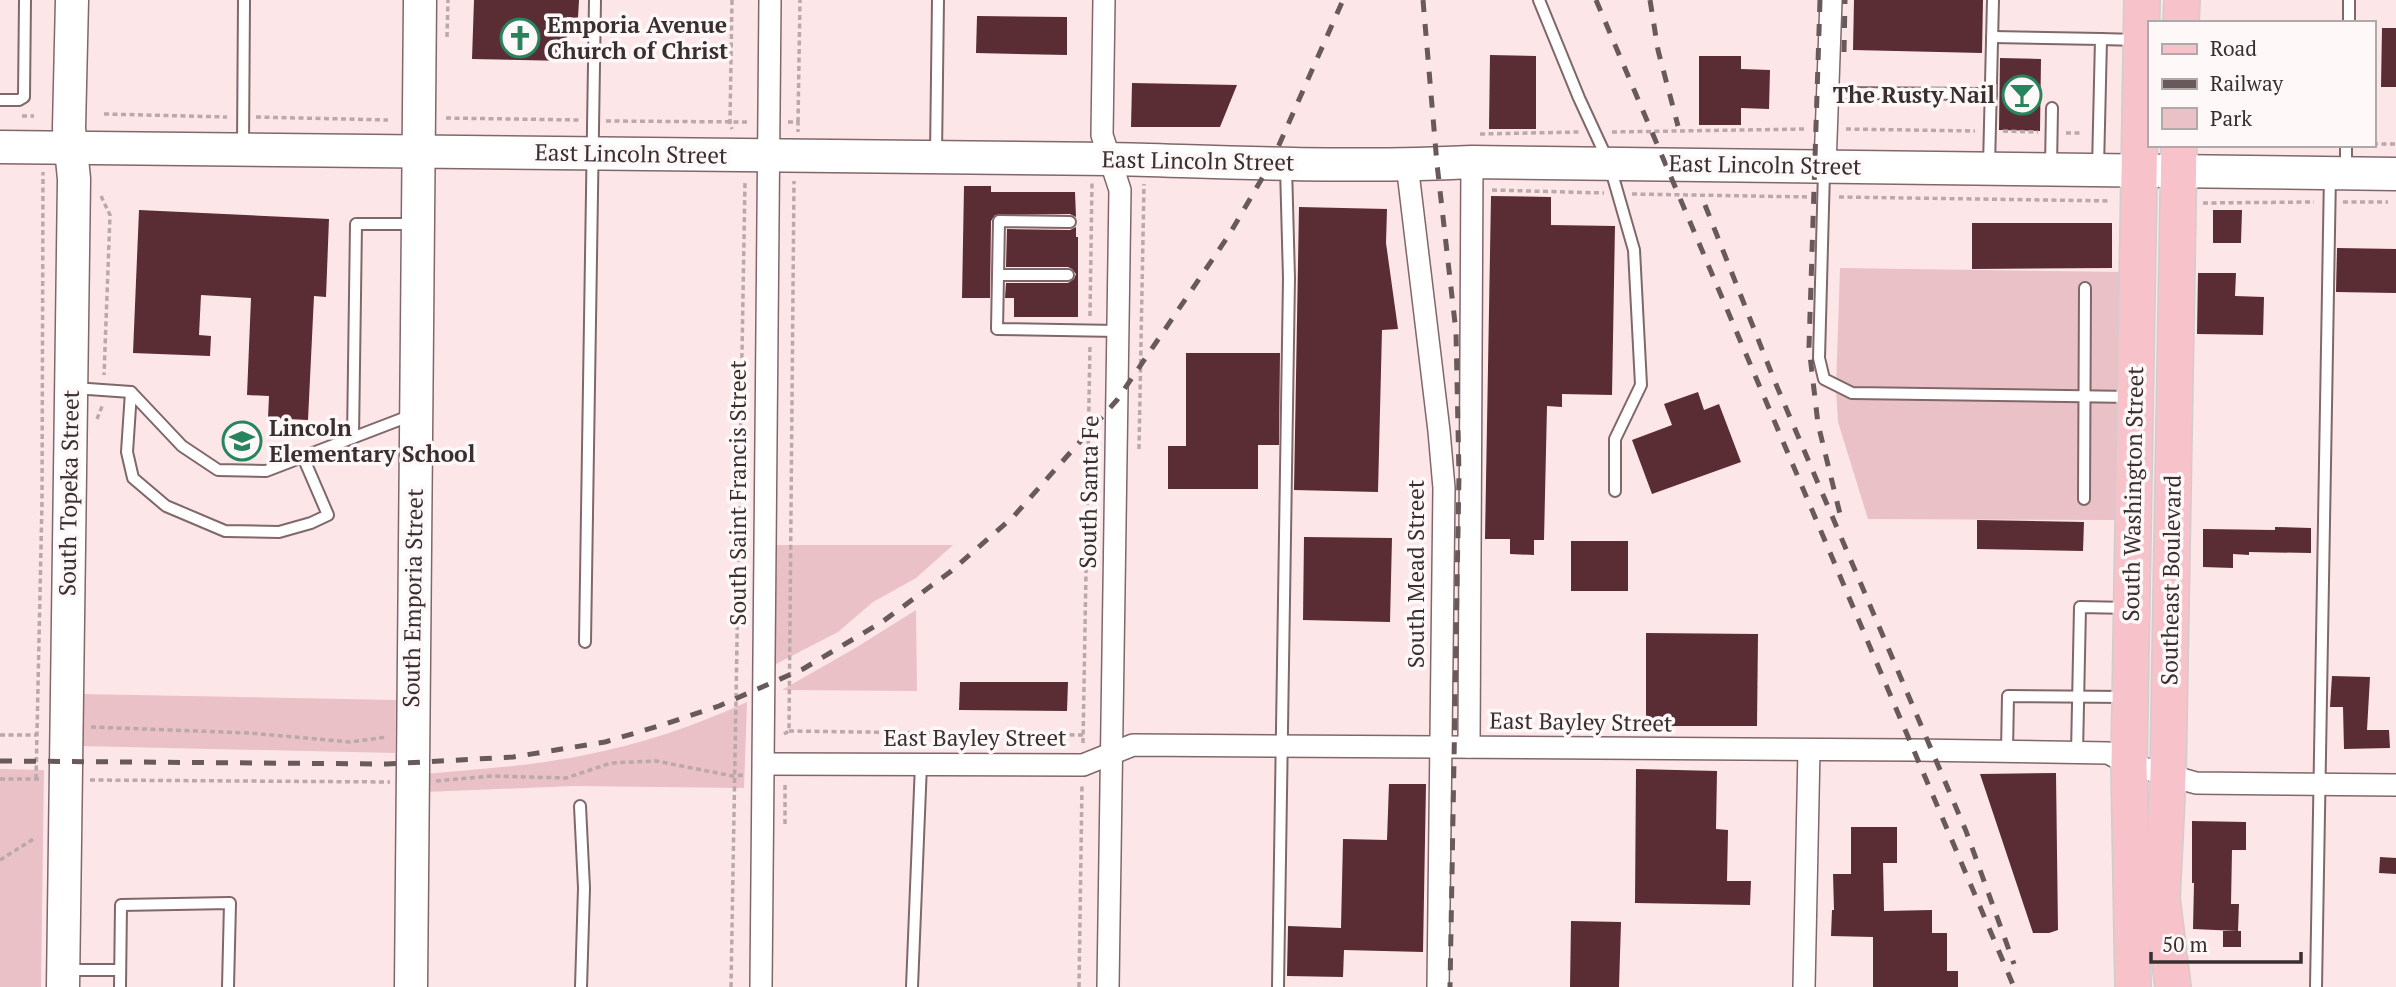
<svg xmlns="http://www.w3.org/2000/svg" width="2396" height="987" font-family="'PT Serif',serif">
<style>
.green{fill:#eac1c6}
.building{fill:#5a2c34}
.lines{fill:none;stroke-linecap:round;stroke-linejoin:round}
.lane-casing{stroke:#80676a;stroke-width:14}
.street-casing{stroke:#80676a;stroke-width:24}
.secondary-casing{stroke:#80676a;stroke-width:35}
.primary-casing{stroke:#d0cdcd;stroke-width:38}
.path{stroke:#bba8aa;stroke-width:3.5;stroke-dasharray:5 3.5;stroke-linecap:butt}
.lane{stroke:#fff;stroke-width:10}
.street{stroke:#fff;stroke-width:21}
.secondary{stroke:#fff;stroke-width:32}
.primary{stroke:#f7c2c9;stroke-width:35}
.rail{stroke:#685a5b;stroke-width:5;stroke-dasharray:12 12;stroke-linecap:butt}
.labels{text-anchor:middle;stroke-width:7;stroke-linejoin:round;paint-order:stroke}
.poi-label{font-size:23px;font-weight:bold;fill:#3a2f30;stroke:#fef8f9;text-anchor:start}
.street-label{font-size:23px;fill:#3a2f30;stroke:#fef8f9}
</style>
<rect width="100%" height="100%" fill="#fde6e8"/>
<g class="green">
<polygon points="1840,268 2125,272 2120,520 1868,519 1838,422 1836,388"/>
<polygon points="777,545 953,545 916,578 873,602 838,632 774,665"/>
<polygon points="916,610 917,691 782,690 857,647"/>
<polygon points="79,694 396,700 395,753 80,746"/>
<path d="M747 702 744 788 573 786 425 792 426 774C479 769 532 766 585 755 641 744 695 726 747 702Z"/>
<polygon points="0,769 44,770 41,987 0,987"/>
</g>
<g class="building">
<polygon points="474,0 579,0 578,18 567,17 567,61 472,59"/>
<polygon points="1854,0 1983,0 1982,53 1853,50"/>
<polygon points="977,16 1067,17 1067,55 976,53"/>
<polygon points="2382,28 2396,28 2396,87 2381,87"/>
<polygon points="1490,55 1536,56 1536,129 1489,129"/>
<polygon points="1699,56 1741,56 1741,69 1770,70 1769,109 1741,108 1741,125 1699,125"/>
<polygon points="2000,58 2041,59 2040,131 1999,130"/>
<polygon points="1132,83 1237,85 1220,127 1131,127"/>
<polygon points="964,186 991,186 991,192 1075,192 1076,217 1070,214 995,215 991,221 990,298 962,298"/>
<polygon points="1491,196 1551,197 1551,225 1615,226 1612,395 1562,394 1562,407 1547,406 1544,540 1534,540 1534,555 1510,554 1510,539 1485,539"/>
<polygon points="1299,207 1387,209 1386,243 1398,329 1382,330 1378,492 1294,490"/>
<polygon points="139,210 329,219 326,297 314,296 308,420 268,418 269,396 247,395 251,298 201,295 199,335 211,336 210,356 133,353"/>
<polygon points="2213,210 2242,210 2241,243 2213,243"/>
<polygon points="1972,223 2112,223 2112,268 1972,269"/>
<polygon points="1076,227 1076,237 1078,237 1078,317 1014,317 1014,298 1005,298 1006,283 1068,283 1074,279 1076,274 1072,269 1068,267 1006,267 1007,229 1070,230"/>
<polygon points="2337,248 2396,249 2396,293 2336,292"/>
<polygon points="2198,273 2236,273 2235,296 2264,297 2263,335 2197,334"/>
<polygon points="1186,353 1280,353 1279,445 1258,445 1258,489 1168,489 1168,446 1186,446"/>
<polygon points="1698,392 1704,410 1719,404 1741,462 1652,494 1632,440 1672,425 1664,404"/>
<polygon points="1977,520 2084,522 2083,551 1977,549"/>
<polygon points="2275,527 2311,528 2311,553 2249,552 2249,555 2233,554 2233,568 2203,567 2203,529 2275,530"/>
<polygon points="1304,537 1392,538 1390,622 1303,620"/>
<rect x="1571" y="541" width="57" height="50"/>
<polygon points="1646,633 1758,634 1757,726 1646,726"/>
<polygon points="2332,676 2370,677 2367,730 2389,730 2390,748 2344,749 2343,707 2330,707"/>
<polygon points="960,682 1068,682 1067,711 959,710"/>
<polygon points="1636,769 1717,771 1716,829 1728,830 1727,881 1751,881 1750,905 1635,903"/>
<polygon points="2056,773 2058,930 2049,933 2033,933 1980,774"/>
<polygon points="1389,784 1426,784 1423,952 1344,950 1343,977 1287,976 1288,926 1341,928 1343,839 1387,840"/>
<polygon points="2192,821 2246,822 2246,850 2232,850 2231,904 2239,904 2238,931 2193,929 2194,883 2192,883"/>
<polygon points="1851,827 1897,827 1897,863 1883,863 1884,911 1932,910 1932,933 1947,933 1947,971 1958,971 1958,987 1873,987 1873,937 1831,936 1832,910 1834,910 1833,874 1851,874"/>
<polygon points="2380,857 2396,858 2396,874 2379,873"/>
<polygon points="1571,921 1621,922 1619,987 1570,987"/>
<rect x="2223" y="931" width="18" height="16"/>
</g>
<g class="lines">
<defs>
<g id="lane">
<polyline points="1539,0 1579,98 1609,163 1634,250 1641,385 1615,439 1615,491"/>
<polyline points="2349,23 2349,0"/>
<polyline points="1992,37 2101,39 2098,168"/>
<polyline points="2101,39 2136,40"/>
<polyline points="1827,93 1991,94"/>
<polyline points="0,100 19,100 24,97 25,0"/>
<polyline points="243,146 244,0"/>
<polyline points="936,155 938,0"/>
<polyline points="1989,166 1993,0"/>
<polyline points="2051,167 2052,108"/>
<polyline points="1824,171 1819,358 1824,379 1852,393 2132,397"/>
<polyline points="2346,171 2346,145"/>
<polyline points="1070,222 999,221 997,329 1118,331"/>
<polyline points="998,275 1068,275"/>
<polyline points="74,388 131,392 182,446 218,470 266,471 412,415"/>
<polyline points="131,392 127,452 133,478 166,506 225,531 279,532 311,523 328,515 303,457"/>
<polyline points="353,438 356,224 414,224"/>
<polyline points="2084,499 2085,288"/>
<polyline points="585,642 595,0"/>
<polyline points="2007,751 2008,696 2126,697"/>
<polyline points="2077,753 2080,607 2129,608"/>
<polyline points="580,806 584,888 581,987"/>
<polyline points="67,970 120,970"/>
<polyline points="120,987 121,905 230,903 228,987"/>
<polyline points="912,987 921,764"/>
<polyline points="1278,987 1289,278 1286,167"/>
<polyline points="2316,987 2330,174"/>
</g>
<g id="street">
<polyline points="1104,0 1102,135 1120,190 1108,987"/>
<polyline points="1407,164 1439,431 1444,488 1438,987"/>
<polyline points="1825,166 1831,0"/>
<polyline points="1469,747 1472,162"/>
<polyline points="764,764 1083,765 1133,745 1913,750 2108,753 2129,764 2196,783 2396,785"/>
<polyline points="761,987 770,0"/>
<polyline points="1804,987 1809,750"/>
</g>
<g id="secondary">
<path d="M0 147 1110 159C1230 162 1352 168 1472 162L2396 174"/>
<polyline points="63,987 74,179 69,128 72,0"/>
<polyline points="411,987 420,0"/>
</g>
<g id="primary">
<polyline points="2181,23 2182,0"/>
<polyline points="2133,987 2129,764 2142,0"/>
<polyline points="2173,987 2162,898 2168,775 2179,145"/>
</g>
</defs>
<use href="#lane" class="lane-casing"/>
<use href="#street" class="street-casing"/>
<use href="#secondary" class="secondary-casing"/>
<use href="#primary" class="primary-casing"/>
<g class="path">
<polyline points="732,0 730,122 732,129"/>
<polyline points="447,37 448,0"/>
<polyline points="104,114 227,117"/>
<polyline points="22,116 34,116"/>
<polyline points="256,117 388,120"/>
<polyline points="446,118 580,120"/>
<polyline points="606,121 748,122"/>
<polyline points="788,122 798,122 798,132"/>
<polyline points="798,122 800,0"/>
<polyline points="1846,129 1975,131"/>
<polyline points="2003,131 2038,132"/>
<polyline points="1612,132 1807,129"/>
<polyline points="2066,133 2083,133"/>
<polyline points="1480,134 1579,132"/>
<polyline points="2373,144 2396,144"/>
<polyline points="1492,190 1604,193"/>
<polyline points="1632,194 1810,197"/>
<polyline points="101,196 110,215 104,375"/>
<polyline points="1839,197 2111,201"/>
<polyline points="2343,202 2388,202"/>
<polyline points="2203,203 2314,202"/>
<polyline points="1090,316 1092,183"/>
<polyline points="97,419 103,404"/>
<polyline points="1139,449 1144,184"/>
<polyline points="91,727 250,733 350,742 387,737"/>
<polyline points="789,731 1083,735"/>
<polyline points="784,734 789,731 794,181"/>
<polyline points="0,735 36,735"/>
<polyline points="1083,743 1090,344"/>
<polyline points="0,779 40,779"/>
<polyline points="36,779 42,501 43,172"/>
<polyline points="90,780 390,782"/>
<polyline points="436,781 491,776 566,778 611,763 656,761 733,776 743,775"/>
<polyline points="785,824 785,783"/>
<polyline points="0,860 35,838"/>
<polyline points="731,987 745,181"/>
<polyline points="1079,987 1082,785"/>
</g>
<use href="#lane" class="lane"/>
<use href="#street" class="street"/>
<use href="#secondary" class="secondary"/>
<use href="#primary" class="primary"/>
<g class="rail">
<polyline points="1423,0 1437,164 1456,332 1459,475 1450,987"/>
<polyline points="1596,0 2014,987"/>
<polyline points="1650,0 1658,50 1678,126"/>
<polyline points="1820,0 1809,347 1818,424 1840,514"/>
<polyline points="1844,52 1845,0"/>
<polyline points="1705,205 1775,382 1966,831 2014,964"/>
<polyline points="0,761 387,764 513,757 605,742 662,725 719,706 803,669 882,622 950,572 1013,517 1117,400 1229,235 1271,163 1343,0"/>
</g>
</g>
<defs>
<symbol id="church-ring" viewBox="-11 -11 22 22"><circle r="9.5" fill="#fef8f9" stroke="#26855c" stroke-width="1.5"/><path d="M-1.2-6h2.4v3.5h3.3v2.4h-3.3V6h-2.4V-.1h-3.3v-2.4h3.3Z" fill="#26855c"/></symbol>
<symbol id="bar-ring" viewBox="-11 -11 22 22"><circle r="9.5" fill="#fef8f9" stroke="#26855c" stroke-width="1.5"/><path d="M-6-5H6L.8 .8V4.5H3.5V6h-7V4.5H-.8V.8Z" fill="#26855c"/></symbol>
<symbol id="school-ring" viewBox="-11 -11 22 22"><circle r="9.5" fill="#fef8f9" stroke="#26855c" stroke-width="1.5"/><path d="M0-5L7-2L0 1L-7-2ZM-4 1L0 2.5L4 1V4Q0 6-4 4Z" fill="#26855c"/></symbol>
</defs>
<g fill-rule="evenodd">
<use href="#church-ring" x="498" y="16" width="44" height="44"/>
<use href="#bar-ring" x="2000" y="73" width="44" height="44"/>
<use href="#school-ring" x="220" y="419" width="44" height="44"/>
</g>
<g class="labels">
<g class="poi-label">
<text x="547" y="33">Emporia Avenue<tspan x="547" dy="26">Church of Christ</tspan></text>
<text x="1995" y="103" text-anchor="end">The Rusty Nail</text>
<text x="269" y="436">Lincoln<tspan x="269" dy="26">Elementary School</tspan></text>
</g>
<g class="street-label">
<text transform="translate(631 154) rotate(1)" y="8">East Lincoln Street</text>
<text transform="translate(1198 161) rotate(1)" y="8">East Lincoln Street</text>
<text transform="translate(1765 165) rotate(1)" y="8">East Lincoln Street</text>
<text transform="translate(1089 492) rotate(-89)" y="8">South Santa Fe</text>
<text transform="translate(69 493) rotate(-89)" y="8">South Topeka Street</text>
<text transform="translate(738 493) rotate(-90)" y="8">South Saint Francis Street</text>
<text transform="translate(2133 494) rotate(-89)" y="8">South Washington Street</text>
<text transform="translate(1416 574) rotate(-90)" y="8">South Mead Street</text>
<text transform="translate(2171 580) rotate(-89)" y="8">Southeast Boulevard</text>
<text transform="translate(413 598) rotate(-89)" y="8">South Emporia Street</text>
<text transform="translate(1581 722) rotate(1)" y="8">East Bayley Street</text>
<text x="975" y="746">East Bayley Street</text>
</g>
</g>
<rect x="2148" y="21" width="228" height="126" fill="#fef8f9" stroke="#b0a8a9" stroke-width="2"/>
<rect x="2162" y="44" width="35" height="10" fill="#f7c2c9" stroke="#b0a8a9" stroke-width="2"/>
<text x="2210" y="56" font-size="21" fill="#3a2f30">Road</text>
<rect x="2162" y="79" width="35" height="10" fill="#685a5b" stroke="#b0a8a9" stroke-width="2"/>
<text x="2210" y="91" font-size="21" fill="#3a2f30">Railway</text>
<rect x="2162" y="108" width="35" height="21" fill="#eac1c6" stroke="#b0a8a9" stroke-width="2"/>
<text x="2210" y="126" font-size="21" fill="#3a2f30">Park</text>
<path d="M2151 952v10h150v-10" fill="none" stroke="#3a2f30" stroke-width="3.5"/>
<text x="2162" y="952" font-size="21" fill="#3a2f30" stroke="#fef8f9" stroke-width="5" paint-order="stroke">50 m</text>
</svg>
